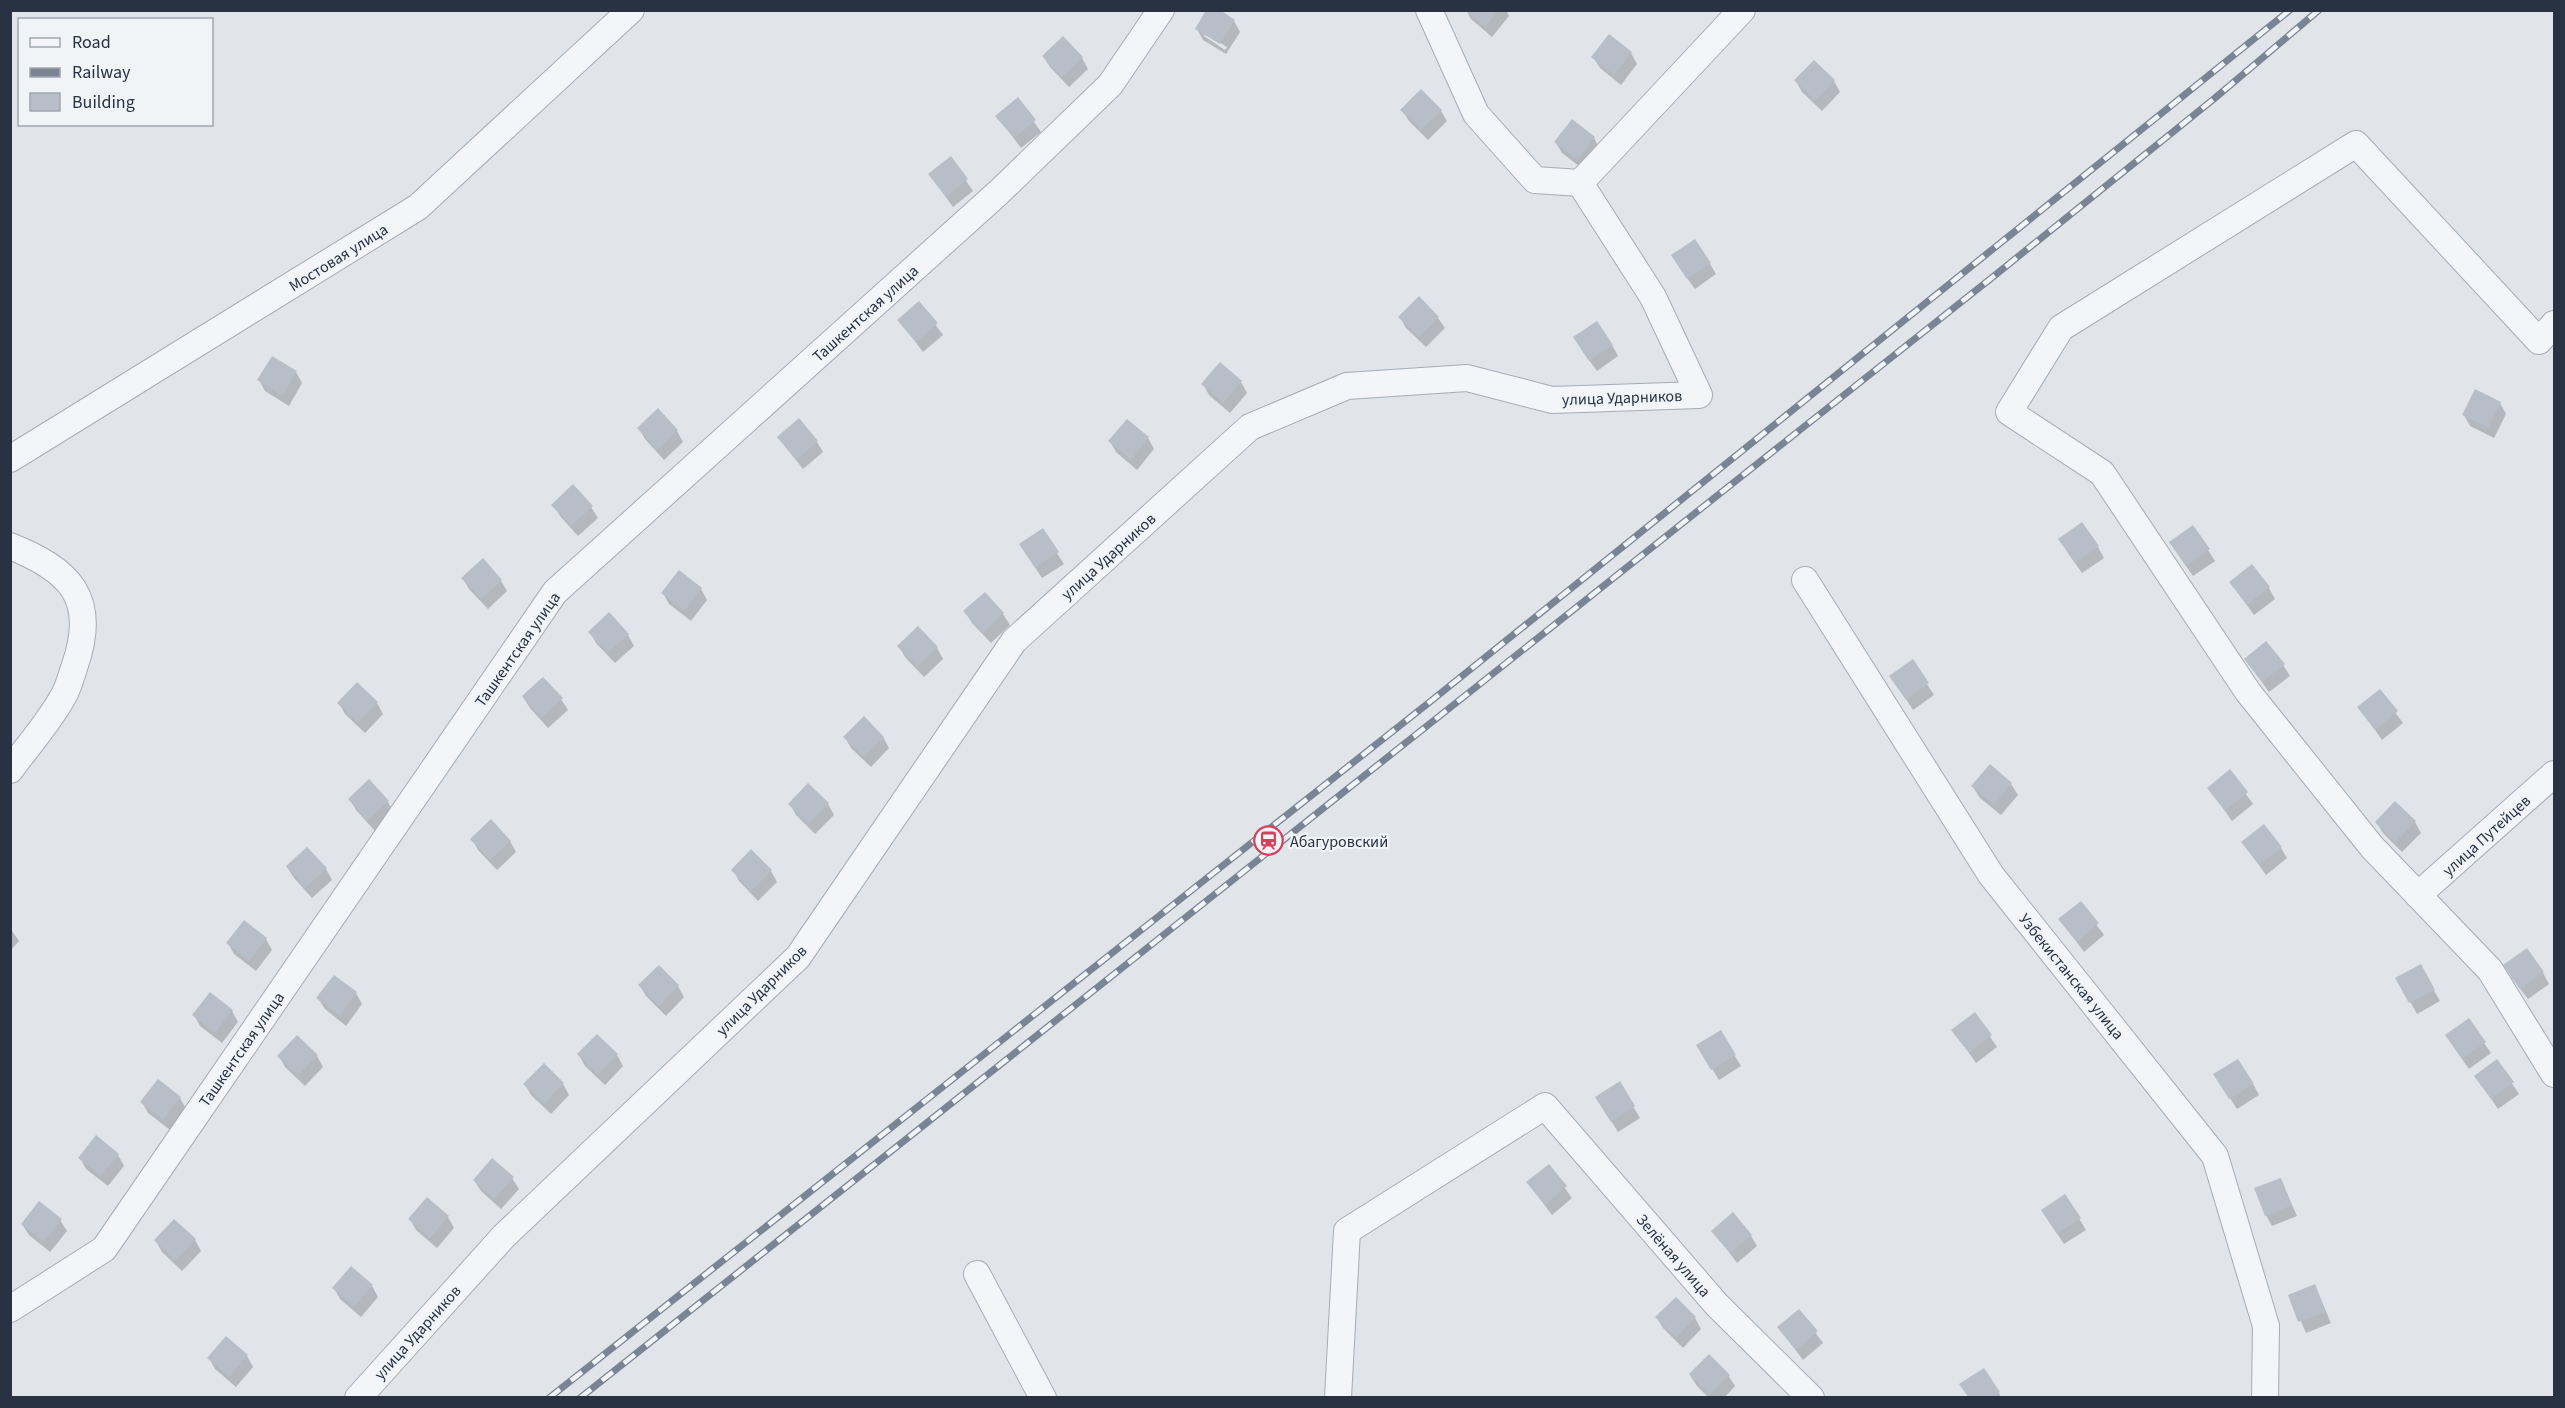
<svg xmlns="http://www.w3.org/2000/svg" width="2565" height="1408" font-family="'Source Sans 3',sans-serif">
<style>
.shadow{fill:#0003;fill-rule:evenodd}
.building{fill:#b8bec8}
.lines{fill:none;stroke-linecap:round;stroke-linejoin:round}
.minor-casing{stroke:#a6acb5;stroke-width:28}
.minor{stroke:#f4f5f8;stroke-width:26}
.rail-casing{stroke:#7a8494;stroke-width:7}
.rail{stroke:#f1f4f7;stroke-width:4.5;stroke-dasharray:14;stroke-linecap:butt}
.labels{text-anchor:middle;stroke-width:4.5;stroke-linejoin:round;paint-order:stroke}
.street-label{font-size:16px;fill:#283243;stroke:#f1f4f7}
.poi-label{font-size:16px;fill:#283243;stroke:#f1f4f7;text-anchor:start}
</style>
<rect width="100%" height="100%" fill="#e1e5ea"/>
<g class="shadow">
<polygon points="1466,10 1506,10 1509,16 1492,37 1471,19"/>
<path d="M1234 21 1240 32 1226 54 1203 40 1197 29ZM1204 33 1227 47 1225 50 1204 36Z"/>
<polygon points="1631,53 1637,64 1621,85 1600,68 1593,57"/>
<polygon points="1043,56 1082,58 1088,69 1069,87 1050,67"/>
<polygon points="1814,62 1834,81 1840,92 1822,111 1802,92 1796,81"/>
<polygon points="1018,99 1041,132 1021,148 997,116"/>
<polygon points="1402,110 1441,111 1447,121 1428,140 1409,121"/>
<polygon points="1594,138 1600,149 1584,170 1562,153 1556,143"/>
<polygon points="950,158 973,191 953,207 929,174"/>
<polygon points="1710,264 1716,274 1695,289 1679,267"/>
<polygon points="919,303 943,335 923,352 899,320"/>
<polygon points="1400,317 1438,318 1445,328 1426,347 1406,328"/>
<polygon points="1612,345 1618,356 1597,371 1581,349"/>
<polygon points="296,372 302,383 289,406 265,391 259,380"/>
<polygon points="1241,382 1247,393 1230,413 1209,395 1203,384"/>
<polygon points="2500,403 2506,414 2494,438 2470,426 2464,415"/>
<polygon points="1127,421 1148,438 1154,449 1137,470 1116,452 1110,441"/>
<polygon points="639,428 677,431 683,442 664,460 645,439"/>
<polygon points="779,438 817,442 823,452 803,469"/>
<polygon points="553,505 591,507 598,518 578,536 560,516"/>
<polygon points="1042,530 1064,564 1042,578 1027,555"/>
<polygon points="2098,547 2104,558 2082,573 2066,550"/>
<polygon points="2208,550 2215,561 2193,576 2177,553"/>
<polygon points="463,578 501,581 507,591 488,609 469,589"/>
<polygon points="2231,583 2269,588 2275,599 2254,615"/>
<polygon points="701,589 707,600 691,621 669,604 663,593"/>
<polygon points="985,594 1003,614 1010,625 991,643 972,623 965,612"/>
<polygon points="918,628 937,648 943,659 924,677 905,657 899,646"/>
<polygon points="590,632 628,635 634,646 615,663 596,643"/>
<polygon points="2246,660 2283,665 2290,676 2269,692"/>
<polygon points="1912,661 1934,695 1913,710 1891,676"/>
<polygon points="2379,691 2403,723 2382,740 2359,707"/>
<polygon points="523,697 561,699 568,710 548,728 530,708"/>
<polygon points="339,703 377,703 383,714 365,733 345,714"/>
<polygon points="845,737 883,737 889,748 871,767 851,748"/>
<polygon points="2230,772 2253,804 2232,821 2209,788"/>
<polygon points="2011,784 2018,795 2001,815 1980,798 1973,787"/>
<polygon points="350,799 388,802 394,813 375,831 356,810"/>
<polygon points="790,804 828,804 834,815 815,834 796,815"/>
<polygon points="2376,822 2415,822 2421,833 2402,852 2383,833"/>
<polygon points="472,839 510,841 516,852 497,870 478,850"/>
<polygon points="2243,842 2281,848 2287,858 2266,875"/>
<polygon points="307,849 326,869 332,880 312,898 294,878 287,867"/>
<polygon points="733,870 771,871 777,882 758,901 739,881"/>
<polygon points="2080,903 2104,935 2084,952 2060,920"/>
<polygon points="10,928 19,941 10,951"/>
<polygon points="266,939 272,950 256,971 234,954 228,943"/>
<polygon points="2420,966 2440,1001 2417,1014 2397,978"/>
<polygon points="659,967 678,986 684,997 666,1016 646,996 640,986"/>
<polygon points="2543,973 2549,984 2528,999 2511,977"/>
<polygon points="334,977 356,993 362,1004 346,1026 325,1009 318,998"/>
<polygon points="232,1011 238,1022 222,1043 200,1026 194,1015"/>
<polygon points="1974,1014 1997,1047 1976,1063 1953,1030"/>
<polygon points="1720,1032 1741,1066 1719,1080 1698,1046"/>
<polygon points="597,1036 617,1055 623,1066 605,1085 585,1066 579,1055"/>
<polygon points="2484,1043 2491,1053 2469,1069 2453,1046"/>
<polygon points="279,1056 317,1056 323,1067 305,1086 285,1067"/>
<polygon points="2497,1061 2519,1094 2498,1109 2476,1076"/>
<polygon points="544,1065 563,1084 569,1095 551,1114 531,1095 525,1084"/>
<polygon points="158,1081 180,1098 186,1109 170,1130 148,1113 142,1102"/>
<polygon points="1619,1083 1640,1118 1618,1132 1603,1108"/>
<polygon points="2253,1084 2259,1095 2237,1109 2222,1086"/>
<polygon points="118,1155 124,1166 108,1186 86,1169 80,1158"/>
<polygon points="1549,1166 1572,1198 1552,1215 1528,1183"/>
<polygon points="512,1178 519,1189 501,1209 481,1191 474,1180"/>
<polygon points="2281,1180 2297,1216 2272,1226 2266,1215"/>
<polygon points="2065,1196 2086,1230 2064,1244 2049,1221"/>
<polygon points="448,1217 454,1228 437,1248 416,1230 410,1219"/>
<polygon points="60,1220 67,1231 50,1252 29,1235 22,1224"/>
<polygon points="1713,1231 1751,1236 1757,1246 1737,1263"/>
<polygon points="195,1240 201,1251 182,1271 162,1252 156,1241"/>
<polygon points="351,1268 372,1286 378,1297 361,1317 340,1299 334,1288"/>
<polygon points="2315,1286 2331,1323 2306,1333 2290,1296"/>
<polygon points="1676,1299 1695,1318 1701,1329 1683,1348 1663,1328 1657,1318"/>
<polygon points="1799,1311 1823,1343 1803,1360 1779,1328"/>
<polygon points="227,1338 247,1356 253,1367 236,1387 215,1369 209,1358"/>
<polygon points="1690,1375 1728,1375 1735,1386 1724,1398 1709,1398 1697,1386"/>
<polygon points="1999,1393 2001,1398 1969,1398"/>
</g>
<g class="building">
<polygon points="1206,10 1220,10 1235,20 1220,44 1195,29"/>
<polygon points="1465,10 1499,10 1485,27"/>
<polygon points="1609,34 1632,52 1614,75 1591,57"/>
<polygon points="1063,36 1083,57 1062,77 1042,56"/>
<polygon points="1814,60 1835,80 1815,101 1794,80"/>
<polygon points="1421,89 1442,110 1421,130 1400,110"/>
<polygon points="1018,97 1036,120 1014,138 995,116"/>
<polygon points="1572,119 1595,137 1577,160 1554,142"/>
<polygon points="951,156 968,179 946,197 928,174"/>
<polygon points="1695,239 1711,263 1687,279 1671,255"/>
<polygon points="1419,296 1439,317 1419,337 1398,317"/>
<polygon points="919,301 938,323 916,342 897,320"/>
<polygon points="1597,321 1613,345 1589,361 1573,337"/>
<polygon points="272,356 297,371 282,396 257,380"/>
<polygon points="1220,362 1242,381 1223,403 1201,384"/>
<polygon points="2475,389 2501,402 2488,428 2462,415"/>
<polygon points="658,408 678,430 657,450 637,428"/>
<polygon points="799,418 818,441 796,460 777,437"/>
<polygon points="1127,419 1149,437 1131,460 1108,441"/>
<polygon points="573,484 593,506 571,526 551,505"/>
<polygon points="2082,522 2099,546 2075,563 2058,539"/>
<polygon points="2193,525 2210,549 2186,566 2169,542"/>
<polygon points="1043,528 1059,552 1035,568 1019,544"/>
<polygon points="483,558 502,580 481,599 461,578"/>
<polygon points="2252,564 2270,587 2247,605 2229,582"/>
<polygon points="679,570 702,588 684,611 661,593"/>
<polygon points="985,592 1004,613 983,633 963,611"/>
<polygon points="609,612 629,634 608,653 588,632"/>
<polygon points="918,626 938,647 917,667 897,646"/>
<polygon points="2266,641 2285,664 2262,682 2244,659"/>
<polygon points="1913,659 1929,683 1906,700 1889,676"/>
<polygon points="543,677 563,698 541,718 522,696"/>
<polygon points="357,682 378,702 358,723 337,703"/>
<polygon points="2380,689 2398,711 2375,730 2357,707"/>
<polygon points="864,716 884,737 864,757 843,737"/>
<polygon points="1990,764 2012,783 1994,805 1971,786"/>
<polygon points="2230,769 2248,792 2225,811 2207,788"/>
<polygon points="369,779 389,801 367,821 348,799"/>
<polygon points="808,783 829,803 808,824 788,804"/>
<polygon points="2395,801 2416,821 2395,843 2375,822"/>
<polygon points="491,819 511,841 490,860 470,839"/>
<polygon points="2264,824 2282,847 2259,865 2241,842"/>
<polygon points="307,847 327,868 305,888 286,866"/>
<polygon points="751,849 772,870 751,891 731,870"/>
<polygon points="2081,901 2099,923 2077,942 2058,919"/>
<polygon points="244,920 267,938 249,961 226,943"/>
<polygon points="2527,948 2544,972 2520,989 2503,965"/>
<polygon points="2421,964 2435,990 2409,1003 2395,978"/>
<polygon points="659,965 679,985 659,1006 638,985"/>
<polygon points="334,975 357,992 340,1016 316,998"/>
<polygon points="210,992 233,1010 215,1033 192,1015"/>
<polygon points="1975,1012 1992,1035 1969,1053 1951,1030"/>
<polygon points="2469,1018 2486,1042 2462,1059 2445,1035"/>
<polygon points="1721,1030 1736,1055 1711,1070 1696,1045"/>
<polygon points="597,1034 618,1054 598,1075 577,1054"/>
<polygon points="297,1035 318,1055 298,1076 277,1056"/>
<polygon points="2238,1059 2254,1084 2229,1099 2213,1074"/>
<polygon points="2497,1059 2514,1082 2491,1099 2474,1076"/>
<polygon points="544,1063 564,1083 544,1104 523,1084"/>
<polygon points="158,1079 181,1097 163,1120 140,1102"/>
<polygon points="1620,1081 1635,1106 1611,1122 1595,1097"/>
<polygon points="96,1135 119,1154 101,1176 78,1158"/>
<polygon points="492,1158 514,1177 494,1199 473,1180"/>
<polygon points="1549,1164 1567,1186 1545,1205 1526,1182"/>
<polygon points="2281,1178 2292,1205 2265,1216 2254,1188"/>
<polygon points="2065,1194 2081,1218 2057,1234 2041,1210"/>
<polygon points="427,1197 449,1216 430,1238 408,1219"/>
<polygon points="39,1201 62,1219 44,1242 21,1224"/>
<polygon points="1733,1212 1752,1235 1730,1253 1711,1231"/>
<polygon points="174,1219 196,1239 175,1261 154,1240"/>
<polygon points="351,1266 373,1285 354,1307 332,1288"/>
<polygon points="2315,1284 2326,1312 2298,1322 2288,1295"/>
<polygon points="1676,1297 1696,1317 1676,1338 1655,1317"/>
<polygon points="1799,1309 1818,1331 1796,1350 1777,1327"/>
<polygon points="226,1336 248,1355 229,1377 207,1358"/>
<polygon points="1709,1354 1730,1375 1709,1395 1689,1374"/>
<polygon points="1984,1368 2000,1392 1991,1398 1969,1398 1959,1384"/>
</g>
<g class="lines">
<defs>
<g id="minor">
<polyline points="1429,10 1476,114 1535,180 1580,183"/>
<polyline points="2554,324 2539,341 2356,144 2061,328 2009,412 2102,473 2248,692 2372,847 2490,970 2554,1074"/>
<polyline points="10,459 418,207 631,10"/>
<path d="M10 546C70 570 98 598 75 665 72 674 69 686 64 695 50 721 28 746 10 770"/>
<polyline points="1805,580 1991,875 2215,1156 2266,1326 2265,1398"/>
<polyline points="2418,895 2554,774"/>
<polyline points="977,1274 1043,1398"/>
<polyline points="10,1309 104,1249 555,592 998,193 1110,85 1161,10"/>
<polyline points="358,1398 504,1236 798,957 1014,641 1250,427 1347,386 1467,378 1552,400 1699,395 1653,297 1580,183 1742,10"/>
<polyline points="1338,1398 1347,1231 1545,1106 1717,1305 1811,1398"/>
</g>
</defs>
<use href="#minor" class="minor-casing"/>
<use href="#minor" class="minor"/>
<defs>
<g id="rail">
<polyline points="549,1398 1431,701 2290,10"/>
<polyline points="580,1398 1994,276 2215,98 2319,10"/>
</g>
</defs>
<use href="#rail" class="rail-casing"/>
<use href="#rail" class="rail"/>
</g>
<defs>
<symbol id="station-ring" viewBox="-11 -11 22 22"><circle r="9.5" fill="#f1f4f7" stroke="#d4415a" stroke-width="1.5"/><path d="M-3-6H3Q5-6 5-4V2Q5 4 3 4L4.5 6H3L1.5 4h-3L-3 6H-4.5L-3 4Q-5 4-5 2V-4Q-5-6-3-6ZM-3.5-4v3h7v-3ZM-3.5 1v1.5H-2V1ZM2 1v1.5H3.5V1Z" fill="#d4415a"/></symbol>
</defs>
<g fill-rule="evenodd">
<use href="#station-ring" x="1252" y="824" width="33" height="33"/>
</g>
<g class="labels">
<g class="street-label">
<text transform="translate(338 257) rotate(-32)" y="6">Мостовая улица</text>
<text transform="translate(865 313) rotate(-42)" y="6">Ташкентская улица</text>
<text transform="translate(1622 397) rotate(-2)" y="6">улица Ударников</text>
<text transform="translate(1108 556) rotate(-42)" y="6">улица Ударников</text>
<text transform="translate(517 649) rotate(-55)" y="6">Ташкентская улица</text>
<text transform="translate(2486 835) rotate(-42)" y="6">улица Путейцев</text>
<text transform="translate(2072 976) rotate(51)" y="6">Узбекистанская улица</text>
<text transform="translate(761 990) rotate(-45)" y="6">улица Ударников</text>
<text transform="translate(241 1049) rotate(-55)" y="6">Ташкентская улица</text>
<text transform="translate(1674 1255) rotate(49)" y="6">Зелёная улица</text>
<text transform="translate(417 1332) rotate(-48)" y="6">улица Ударников</text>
</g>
<g class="poi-label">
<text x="1290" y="847">Абагуровский</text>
</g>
</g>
<rect width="2565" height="1408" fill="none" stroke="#283243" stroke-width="24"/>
<rect x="18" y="18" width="195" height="108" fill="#f1f4f7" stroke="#a1a6af" stroke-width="1.5"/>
<rect x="30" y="38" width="30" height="9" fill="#f4f5f8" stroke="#a1a6af" stroke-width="1.5"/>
<text x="72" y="48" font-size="18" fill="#283243">Road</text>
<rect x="30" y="68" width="30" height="9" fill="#7a8494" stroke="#a1a6af" stroke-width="1.5"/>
<text x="72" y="78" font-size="18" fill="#283243">Railway</text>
<rect x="30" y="93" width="30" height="18" fill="#b8bec8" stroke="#a1a6af" stroke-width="1.5"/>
<text x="72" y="108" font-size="18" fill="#283243">Building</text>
</svg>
